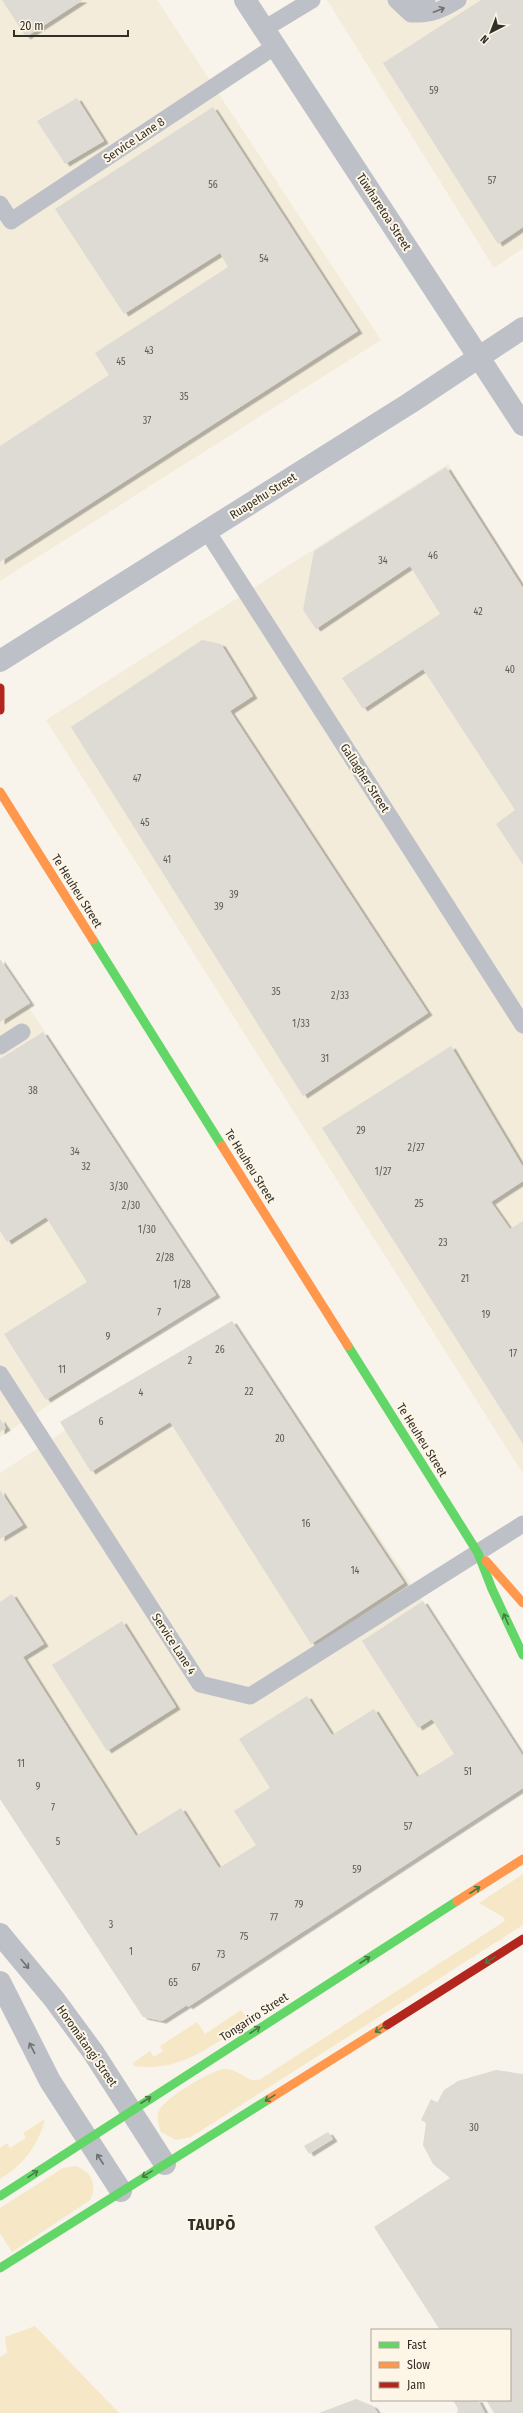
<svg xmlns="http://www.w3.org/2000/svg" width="523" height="2413" font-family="'Fira Sans Condensed',sans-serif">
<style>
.built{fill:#f3ecdb}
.green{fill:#f6e7c7}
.building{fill:#dedad4;filter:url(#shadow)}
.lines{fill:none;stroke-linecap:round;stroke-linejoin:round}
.lane{stroke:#bec0c8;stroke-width:17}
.street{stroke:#bec0c8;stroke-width:22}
.fast{stroke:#63d668;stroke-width:9}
.slow{stroke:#ff974d;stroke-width:9}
.jam{stroke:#b3261e;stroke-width:9}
.oneway{stroke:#717071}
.oneway2{stroke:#487a45}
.labels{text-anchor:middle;stroke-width:4;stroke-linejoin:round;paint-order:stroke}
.number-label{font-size:10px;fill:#5e5b54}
.street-label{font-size:12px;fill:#322f29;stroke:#fdf6e6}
.district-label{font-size:16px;font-weight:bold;letter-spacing:1px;fill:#322f29;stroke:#fdf6e6}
</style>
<defs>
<filter id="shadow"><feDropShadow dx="4.5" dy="2.5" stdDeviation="0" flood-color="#0004"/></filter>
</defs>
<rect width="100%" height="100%" fill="#f8f4eb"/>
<g class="built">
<polygon points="0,0 157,0 381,340 0,581"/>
<polygon points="327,0 523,0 523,248 494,268"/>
<polygon points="448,464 523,583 523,1474 46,720"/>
<polygon points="0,963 216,1295 0,1437"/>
<polygon points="232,1321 423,1601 523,1756 523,1788 306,1929 307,1931 188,2007 187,2005 162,2021 143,2017 0,1799 0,1473"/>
</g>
<g class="green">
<path d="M523 1874V1925L191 2137 176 2140 161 2132C158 2124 156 2116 160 2109 167 2097 211 2070 225 2069 237 2068 248 2083 259 2080L505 1921 503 1917 479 1903Z"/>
<path d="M241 2010 249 2021C213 2045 180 2073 134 2066L133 2063 150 2051 154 2057 163 2051 160 2046 197 2022 205 2034Z"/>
<path d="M45 2119C38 2146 23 2165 0 2179V2148L7 2143 10 2148 26 2138 23 2133Z"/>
<path d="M75 2166C91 2170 98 2186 90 2200L12 2252 0 2233V2208L63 2168Z"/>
<polygon points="35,2326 119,2413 0,2413 0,2357 7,2353 5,2337"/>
</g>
<g class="building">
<polygon points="2,0 83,0 26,37"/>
<polygon points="481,0 523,0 523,227 498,244 383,63"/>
<polygon points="77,98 104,141 65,164 37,121"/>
<polygon points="213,107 358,331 0,562 0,446 109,375 95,353 228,267 220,253 124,314 55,209"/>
<polygon points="446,467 523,588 523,865 496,824 515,810 423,669 363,709 342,678 440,614 410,566 316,629 303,610 314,551"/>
<polygon points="202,640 221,644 253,696 230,711 428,1013 303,1096 71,727"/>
<polygon points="0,959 30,1003 0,1022"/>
<polygon points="43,1032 216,1295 46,1400 4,1334 87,1282 46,1217 7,1242 0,1231 0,1059"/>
<polygon points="451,1046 523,1167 523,1181 491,1202 510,1229 523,1221 523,1444 322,1128"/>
<polygon points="232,1321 404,1583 311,1644 170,1422 91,1472 60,1422"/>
<polygon points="0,1419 6,1428 0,1432"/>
<polygon points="0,1490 23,1525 0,1539"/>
<polygon points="12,1594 44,1644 23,1657 136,1836 181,1808 219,1868 256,1845 234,1811 270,1788 239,1739 307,1696 332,1735 374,1709 417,1777 454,1754 432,1719 418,1728 362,1641 423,1601 523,1756 523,1788 188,2007 187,2005 162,2021 143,2017 0,1799 0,1602"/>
<polygon points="122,1621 176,1707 107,1751 52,1665"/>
<polygon points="496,2070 523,2074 523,2413 494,2413 486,2400 510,2400 510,2330 440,2330 374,2227 450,2178 433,2164 423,2145 426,2123 421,2120 431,2099 437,2103 444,2090 458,2081"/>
<polygon points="328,2132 333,2139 309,2154 304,2146"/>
<polygon points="356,2399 373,2406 378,2413 319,2413"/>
<polygon points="453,2400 478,2400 485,2413 457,2413 458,2409"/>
</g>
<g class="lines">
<g class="lane">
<path d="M396 0 411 14C430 15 442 10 458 0"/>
<polyline points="404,7 414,7 427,0"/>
<polyline points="264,29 312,0"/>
<polyline points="0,204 11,221 274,47"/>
<polyline points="207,531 523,1025"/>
<polyline points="0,1046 22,1032"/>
<polyline points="0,1374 200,1684 250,1696 523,1524"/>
</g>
<g class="street">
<polyline points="245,0 523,425"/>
<polyline points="0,661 410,403 523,328"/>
<polyline points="0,1934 54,1999 93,2052 165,2164"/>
<polyline points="0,1982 50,2081 121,2191"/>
</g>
<g class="fast">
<polyline points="93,940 222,1146"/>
<polyline points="348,1346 478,1553 492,1589 523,1655"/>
<polyline points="0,2196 457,1901"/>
<polyline points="0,2268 269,2099"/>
</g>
<g class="slow">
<polyline points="0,792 93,940"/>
<polyline points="222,1146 348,1346"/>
<polyline points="486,1561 523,1603"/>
<polyline points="457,1901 523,1859"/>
<polyline points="269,2099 387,2025"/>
</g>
<g class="jam">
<polyline points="0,688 0,710"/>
<polyline points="387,2025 523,1939"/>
</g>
</g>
<defs><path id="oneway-shaft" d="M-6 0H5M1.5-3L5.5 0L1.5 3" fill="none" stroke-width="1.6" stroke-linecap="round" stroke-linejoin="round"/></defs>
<g class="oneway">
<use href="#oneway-shaft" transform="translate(439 10) rotate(-21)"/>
<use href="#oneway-shaft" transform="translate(25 1964) rotate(50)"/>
<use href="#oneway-shaft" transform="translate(32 2048) rotate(-117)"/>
<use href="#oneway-shaft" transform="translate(100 2159) rotate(-123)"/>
</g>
<g class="oneway2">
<use href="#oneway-shaft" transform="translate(506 1619) rotate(-114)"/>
<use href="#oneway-shaft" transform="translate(475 1890) rotate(-33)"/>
<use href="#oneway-shaft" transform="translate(365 1960) rotate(-33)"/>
<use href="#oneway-shaft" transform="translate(490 1960) rotate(148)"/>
<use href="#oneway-shaft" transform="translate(380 2029) rotate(148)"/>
<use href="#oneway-shaft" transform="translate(255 2030) rotate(-33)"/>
<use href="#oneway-shaft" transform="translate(270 2098) rotate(148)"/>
<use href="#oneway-shaft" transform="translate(146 2100) rotate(-33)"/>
<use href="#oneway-shaft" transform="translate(33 2174) rotate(-34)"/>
<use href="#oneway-shaft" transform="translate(147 2174) rotate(148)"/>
</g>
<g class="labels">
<g class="number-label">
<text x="434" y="94">59</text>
<text x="492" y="184">57</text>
<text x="213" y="188">56</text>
<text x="264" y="262">54</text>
<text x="149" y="354">43</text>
<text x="121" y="365">45</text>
<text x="184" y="400">35</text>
<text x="147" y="424">37</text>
<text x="433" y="559">46</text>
<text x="383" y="564">34</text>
<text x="478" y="615">42</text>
<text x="510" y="673">40</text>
<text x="137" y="782">47</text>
<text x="145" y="826">45</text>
<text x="167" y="863">41</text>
<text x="234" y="898">39</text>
<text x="219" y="910">39</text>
<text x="276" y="995">35</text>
<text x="340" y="999">2/33</text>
<text x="301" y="1027">1/33</text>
<text x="325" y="1062">31</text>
<text x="33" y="1094">38</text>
<text x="361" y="1134">29</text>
<text x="416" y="1151">2/27</text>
<text x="75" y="1155">34</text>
<text x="86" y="1170">32</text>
<text x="383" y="1175">1/27</text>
<text x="119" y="1190">3/30</text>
<text x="419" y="1207">25</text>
<text x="131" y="1209">2/30</text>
<text x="147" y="1233">1/30</text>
<text x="443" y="1246">23</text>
<text x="165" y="1261">2/28</text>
<text x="465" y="1282">21</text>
<text x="182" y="1288">1/28</text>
<text x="159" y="1316">7</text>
<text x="486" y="1318">19</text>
<text x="108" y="1340">9</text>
<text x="220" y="1353">26</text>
<text x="513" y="1357">17</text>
<text x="190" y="1364">2</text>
<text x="62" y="1373">11</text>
<text x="249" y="1395">22</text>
<text x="141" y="1396">4</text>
<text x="101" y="1425">6</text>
<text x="280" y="1442">20</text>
<text x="306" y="1527">16</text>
<text x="355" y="1574">14</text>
<text x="21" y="1767">11</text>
<text x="468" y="1775">51</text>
<text x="38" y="1790">9</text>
<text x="53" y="1811">7</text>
<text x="408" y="1830">57</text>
<text x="58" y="1845">5</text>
<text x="357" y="1873">59</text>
<text x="299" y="1908">79</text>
<text x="274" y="1921">77</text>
<text x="111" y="1928">3</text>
<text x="244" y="1940">75</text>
<text x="131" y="1955">1</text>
<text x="221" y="1958">73</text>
<text x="196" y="1971">67</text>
<text x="173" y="1986">65</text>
<text x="474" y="2131">30</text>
</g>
<g class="street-label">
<text transform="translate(134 140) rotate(-34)" y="4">Service Lane 8</text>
<text transform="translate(384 212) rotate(57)" y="4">Tūwharetoa Street</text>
<text transform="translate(263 496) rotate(-32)" y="4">Ruapehu Street</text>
<text transform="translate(365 778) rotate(57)" y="4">Gallagher Street</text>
<text transform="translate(77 891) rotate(58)" y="4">Te Heuheu Street</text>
<text transform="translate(250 1166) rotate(58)" y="4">Te Heuheu Street</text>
<text transform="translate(422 1440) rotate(58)" y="4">Te Heuheu Street</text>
<text transform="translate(174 1644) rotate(57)" y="4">Service Lane 4</text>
<text transform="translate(254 2017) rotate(-33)" y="4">Tongariro Street</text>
<text transform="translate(87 2046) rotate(55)" y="4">Horomātangi Street</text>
</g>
<g class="district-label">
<text x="212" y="2230">TAUPŌ</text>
</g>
</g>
<rect x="371" y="2329" width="140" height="72" fill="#fdf6e6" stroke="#aca69a"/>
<rect x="379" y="2342" width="20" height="6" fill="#63d668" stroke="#aca69a"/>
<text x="407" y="2349" font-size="12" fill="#322f29">Fast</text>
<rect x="379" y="2362" width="20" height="6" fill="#ff974d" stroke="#aca69a"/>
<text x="407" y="2369" font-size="12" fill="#322f29">Slow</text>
<rect x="379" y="2382" width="20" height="6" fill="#b3261e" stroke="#aca69a"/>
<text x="407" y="2389" font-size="12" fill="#322f29">Jam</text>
<g transform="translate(491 32) rotate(222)" stroke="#fdf6e6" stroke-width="3" paint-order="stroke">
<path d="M0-3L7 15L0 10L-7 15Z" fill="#322f29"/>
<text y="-6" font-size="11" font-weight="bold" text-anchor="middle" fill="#322f29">N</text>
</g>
<path d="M14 30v6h114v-6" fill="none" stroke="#322f29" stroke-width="2"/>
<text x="20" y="30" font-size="12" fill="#322f29" stroke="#fdf6e6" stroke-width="3" paint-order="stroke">20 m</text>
</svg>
